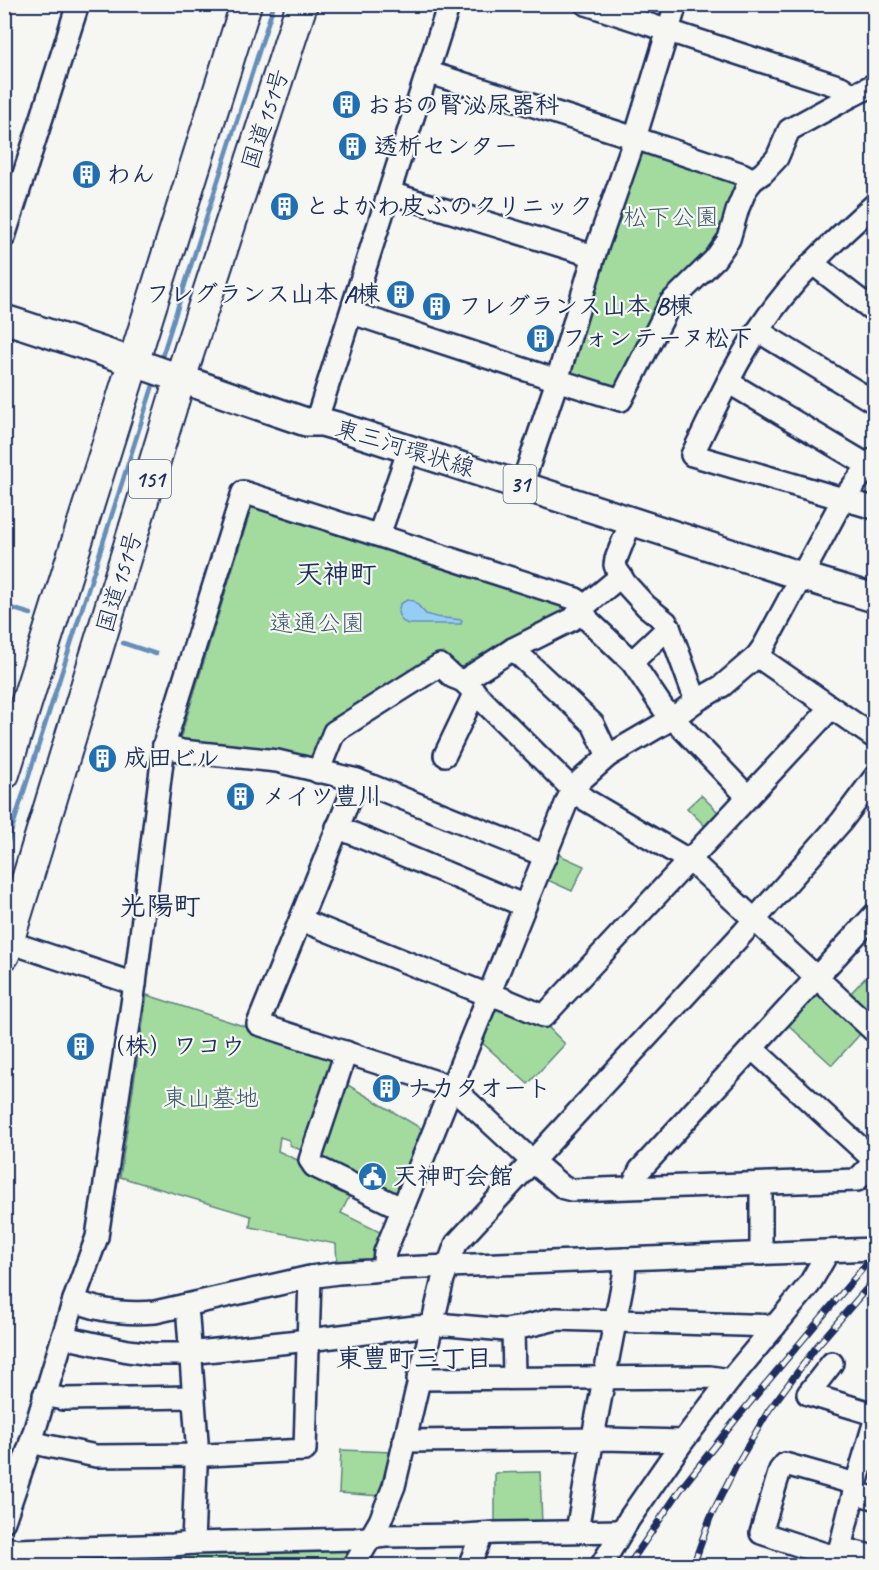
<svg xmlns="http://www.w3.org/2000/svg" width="879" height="1570" font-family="Caveat,'Klee One',sans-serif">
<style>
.green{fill:#a3da9e;stroke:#5f847e;stroke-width:1.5}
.water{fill:#96cdf5;stroke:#658eb9;stroke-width:1.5}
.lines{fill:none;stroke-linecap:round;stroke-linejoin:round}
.stream{stroke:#658eb9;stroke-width:4.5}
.minor-casing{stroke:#1b2f5e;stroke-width:26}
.major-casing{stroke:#1b2f5e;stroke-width:32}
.highway-casing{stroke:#1b2f5e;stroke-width:34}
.minor{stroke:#f6f6f2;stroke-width:21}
.major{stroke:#f6f6f2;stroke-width:27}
.highway{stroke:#f6f6f2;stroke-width:30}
.rail-casing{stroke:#1b2f5e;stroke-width:7}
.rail{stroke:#f6f6f2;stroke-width:4.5;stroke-dasharray:14;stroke-linecap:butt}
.labels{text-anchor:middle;stroke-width:4.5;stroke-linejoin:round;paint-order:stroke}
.shield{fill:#f6f6f2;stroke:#5d6b8a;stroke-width:1.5}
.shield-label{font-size:22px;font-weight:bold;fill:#1b2f5e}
.poi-label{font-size:24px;font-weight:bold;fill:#1b2f5e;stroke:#f6f6f2;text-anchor:start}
.street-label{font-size:24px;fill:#1b2f5e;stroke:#f6f6f2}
.park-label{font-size:24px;fill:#3d5a6e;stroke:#f6f6f2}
.neighbourhood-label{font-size:26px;font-weight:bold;fill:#1b2f5e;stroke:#f6f6f2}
.quarter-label{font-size:27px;font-weight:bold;fill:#1b2f5e;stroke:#f6f6f2}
</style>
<rect width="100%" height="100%" fill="#f6f6f2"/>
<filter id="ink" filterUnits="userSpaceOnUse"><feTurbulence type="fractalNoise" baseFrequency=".0167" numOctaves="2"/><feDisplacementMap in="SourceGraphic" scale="12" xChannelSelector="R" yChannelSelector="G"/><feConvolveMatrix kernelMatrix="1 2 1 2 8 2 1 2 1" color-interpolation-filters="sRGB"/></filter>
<g filter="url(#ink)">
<g class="green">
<polygon points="643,147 741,184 724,236 619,390 569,379 566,371 636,151"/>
<polygon points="252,506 573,604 573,613 464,674 440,660 331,729 318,760 185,746 180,739"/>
<polygon points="701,795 723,817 709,830 687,808"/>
<polygon points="555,853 584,866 572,891 543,878"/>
<polygon points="865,978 874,986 874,1005 865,1015 846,998"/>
<polygon points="815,992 822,992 863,1031 832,1065 786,1023"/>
<polygon points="147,995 352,1061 341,1081 429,1133 401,1198 290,1145 289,1140 280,1137 278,1151 304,1163 353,1189 341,1213 386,1235 375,1261 337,1265 336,1244 250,1227 251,1216 120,1177"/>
<polygon points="498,1004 545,1024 565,1044 528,1084 478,1039 491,1006"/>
<polygon points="341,1450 393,1452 380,1496 339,1493"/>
<polygon points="540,1472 542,1525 495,1528 495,1473"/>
<polygon points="351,1544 354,1550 343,1565 175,1566 177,1554"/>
</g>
<polygon class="water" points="407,600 414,601 426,614 436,617 462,620 461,624 408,624 402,621 398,613 400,604"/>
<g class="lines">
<g class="stream">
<polyline points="160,363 274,4"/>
<polyline points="4,606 31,614"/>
<polyline points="123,643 156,654"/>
<polyline points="4,854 155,379"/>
</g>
<defs>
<g id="minor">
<polyline points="586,4 841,87 853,95"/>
<polyline points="427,72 635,138 742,174 753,180"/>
<polyline points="390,193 594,256"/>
<path d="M874 205C831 243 791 281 759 329 732 368 713 413 692 455L874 508"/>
<polyline points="4,237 78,4"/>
<polyline points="812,263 874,311"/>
<polyline points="352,313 566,383 621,400 671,302 715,259 729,239 738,208 746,189 753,180 763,173 777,158 789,130 853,95 874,85"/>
<polyline points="758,331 874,402"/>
<polyline points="728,382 869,466"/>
<polyline points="316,422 449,4"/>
<polyline points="522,485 555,387 594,256 635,138 676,4"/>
<polyline points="631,521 616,559 615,565 617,570 625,583 646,606 666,622 669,627 696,701"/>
<polyline points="379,535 409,449"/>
<polyline points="621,576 581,609 573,619 513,649 463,681 574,791 586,800 678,854 700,869 874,1031"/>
<polyline points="513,649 593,724 608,756"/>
<polyline points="757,656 874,737"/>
<polyline points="632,662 669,627"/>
<polyline points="164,745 182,751 277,761 357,780"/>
<polyline points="445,755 475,692"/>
<polyline points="318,772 334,732 440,665 453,677 463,681"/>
<polyline points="337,827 525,906"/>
<polyline points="546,856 357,780 258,1024 452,1087 532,1161 564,1188 572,1190 857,1180 874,1162"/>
<polyline points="301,920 488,995 501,998 544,1016 831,708"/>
<polyline points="9,942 135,984"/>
<polyline points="753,1049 874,1160"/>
<polyline points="346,1052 310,1160 314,1166 403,1209"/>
<polyline points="761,1185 761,1254"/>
<polyline points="632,1187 640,1170 874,915"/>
<polyline points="383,1269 385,1252 568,799 581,780 608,756 673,718 696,701 722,686 757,656 764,646 843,499 874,459"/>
<path d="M74 1300C99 1312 128 1314 155 1312L310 1277 338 1273 371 1271 400 1268 874 1249"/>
<polyline points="186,1305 188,1318 197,1442 193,1543"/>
<polyline points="513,1329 514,1377"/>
<polyline points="63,1337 128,1351 153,1354 179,1354 308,1340 415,1327 448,1325 505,1330 523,1327 556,1319 775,1326"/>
<polyline points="832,1363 808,1394 874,1414"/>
<polyline points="418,1379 710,1377 730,1380"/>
<polyline points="44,1395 63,1399 194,1397"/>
<polyline points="404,1441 605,1439 683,1441"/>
<polyline points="31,1442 48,1446 96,1456 207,1455 305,1450 310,1277"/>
<polyline points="854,1493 874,1498"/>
<polyline points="4,1521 31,1442 74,1300 97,1237 135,984 164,745 243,492 576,599 589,621 632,662 663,708 748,797"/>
<polyline points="577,1531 595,1426 624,1276 625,1259"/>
<polyline points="4,1548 17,1550 173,1545 193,1543 355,1539 387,1536 465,1535 495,1533 622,1531"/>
<polyline points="840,1548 874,1557"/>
<polyline points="835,1555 840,1548 856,1484 874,1424"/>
<polyline points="354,1566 380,1521 394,1486 443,1279 456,1244 742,934 841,822 874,778"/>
<polyline points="469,1566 482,1534"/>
<polyline points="601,1566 629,1519 683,1441 730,1380 809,1285 828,1252"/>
<polyline points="834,1566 835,1555 825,1554 761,1533 780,1470 785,1464 856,1484"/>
</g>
<path id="major" d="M4 319C106 351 205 388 306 422H322L340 427 801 576 874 598"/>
<g id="highway">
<polyline points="4,774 246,4"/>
<polyline points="4,955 180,379 302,4"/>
</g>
</defs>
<use href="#minor" class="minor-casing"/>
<use href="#major" class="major-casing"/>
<use href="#highway" class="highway-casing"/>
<use href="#minor" class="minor"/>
<use href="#major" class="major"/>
<use href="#highway" class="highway"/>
<defs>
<g id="rail">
<polyline points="628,1566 683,1486 737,1418 874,1255"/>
<polyline points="693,1566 710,1518 736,1466 769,1410 817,1346 874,1280"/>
</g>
</defs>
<use href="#rail" class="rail-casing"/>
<use href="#rail" class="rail"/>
</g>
</g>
<defs>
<symbol id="building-disc" viewBox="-11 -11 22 22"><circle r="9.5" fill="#1f6fb2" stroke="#f6f6f2"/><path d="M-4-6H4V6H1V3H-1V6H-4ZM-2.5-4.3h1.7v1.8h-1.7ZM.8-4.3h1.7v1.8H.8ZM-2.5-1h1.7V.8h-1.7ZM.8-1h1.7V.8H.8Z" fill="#fff"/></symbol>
<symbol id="civic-disc" viewBox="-11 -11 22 22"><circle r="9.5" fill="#1f6fb2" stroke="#f6f6f2"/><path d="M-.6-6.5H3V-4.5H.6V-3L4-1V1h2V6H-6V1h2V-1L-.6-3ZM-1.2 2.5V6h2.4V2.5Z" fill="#fff"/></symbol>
</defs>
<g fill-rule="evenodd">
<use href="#building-disc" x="330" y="88" width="33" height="33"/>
<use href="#building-disc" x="336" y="130" width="33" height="33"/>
<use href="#building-disc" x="70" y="158" width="33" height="33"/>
<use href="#building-disc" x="268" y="190" width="33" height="33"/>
<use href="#building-disc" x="384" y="278" width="33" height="33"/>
<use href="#building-disc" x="420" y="290" width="33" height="33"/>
<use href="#building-disc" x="524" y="322" width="33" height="33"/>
<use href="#building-disc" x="86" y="742" width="33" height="33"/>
<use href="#building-disc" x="224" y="780" width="33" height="33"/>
<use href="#building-disc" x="64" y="1030" width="33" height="33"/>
<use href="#building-disc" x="370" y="1072" width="33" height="33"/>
<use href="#civic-disc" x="356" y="1160" width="33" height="33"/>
</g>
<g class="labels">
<g class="shield">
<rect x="129" y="460" width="42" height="38" rx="4.5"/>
<rect x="503.5" y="465" width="33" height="38" rx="4.5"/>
</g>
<g class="shield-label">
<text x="150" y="487">151</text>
<text x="520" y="492">31</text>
</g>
<g class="poi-label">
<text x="367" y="113">おおの腎泌尿器科</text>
<text x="374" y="154">透析センター</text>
<text x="107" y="182">わん</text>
<text x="305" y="214">とよかわ皮ふのクリニック</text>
<text x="380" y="302" text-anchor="end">フレグランス山本 A棟</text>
<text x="458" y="314">フレグランス山本 B棟</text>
<text x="562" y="346">フォンテーヌ松下</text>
<text x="124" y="766">成田ビル</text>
<text x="262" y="804">メイツ豊川</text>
<text x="101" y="1054">（株）ワコウ</text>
<text x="407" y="1096">ナカタオート</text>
<text x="393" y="1184">天神町会館</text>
</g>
<g class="street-label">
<text transform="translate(265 119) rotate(-72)" y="8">国道151号</text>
<text transform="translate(405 448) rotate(17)" y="8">東三河環状線</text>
<text transform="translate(119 582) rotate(-73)" y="8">国道151号</text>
</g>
<g class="park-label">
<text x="671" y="225">松下公園</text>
<text x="317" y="631">遠通公園</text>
<text x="211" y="1106">東山墓地</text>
</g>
<g class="neighbourhood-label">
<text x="414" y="1367">東豊町三丁目</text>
</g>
<g class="quarter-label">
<text x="336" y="583">天神町</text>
<text x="160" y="915">光陽町</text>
</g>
</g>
<rect width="879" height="1570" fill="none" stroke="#f6f6f2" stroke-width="24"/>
<rect x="12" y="12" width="855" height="1546" fill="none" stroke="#1b2f5e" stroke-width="2" filter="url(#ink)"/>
</svg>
